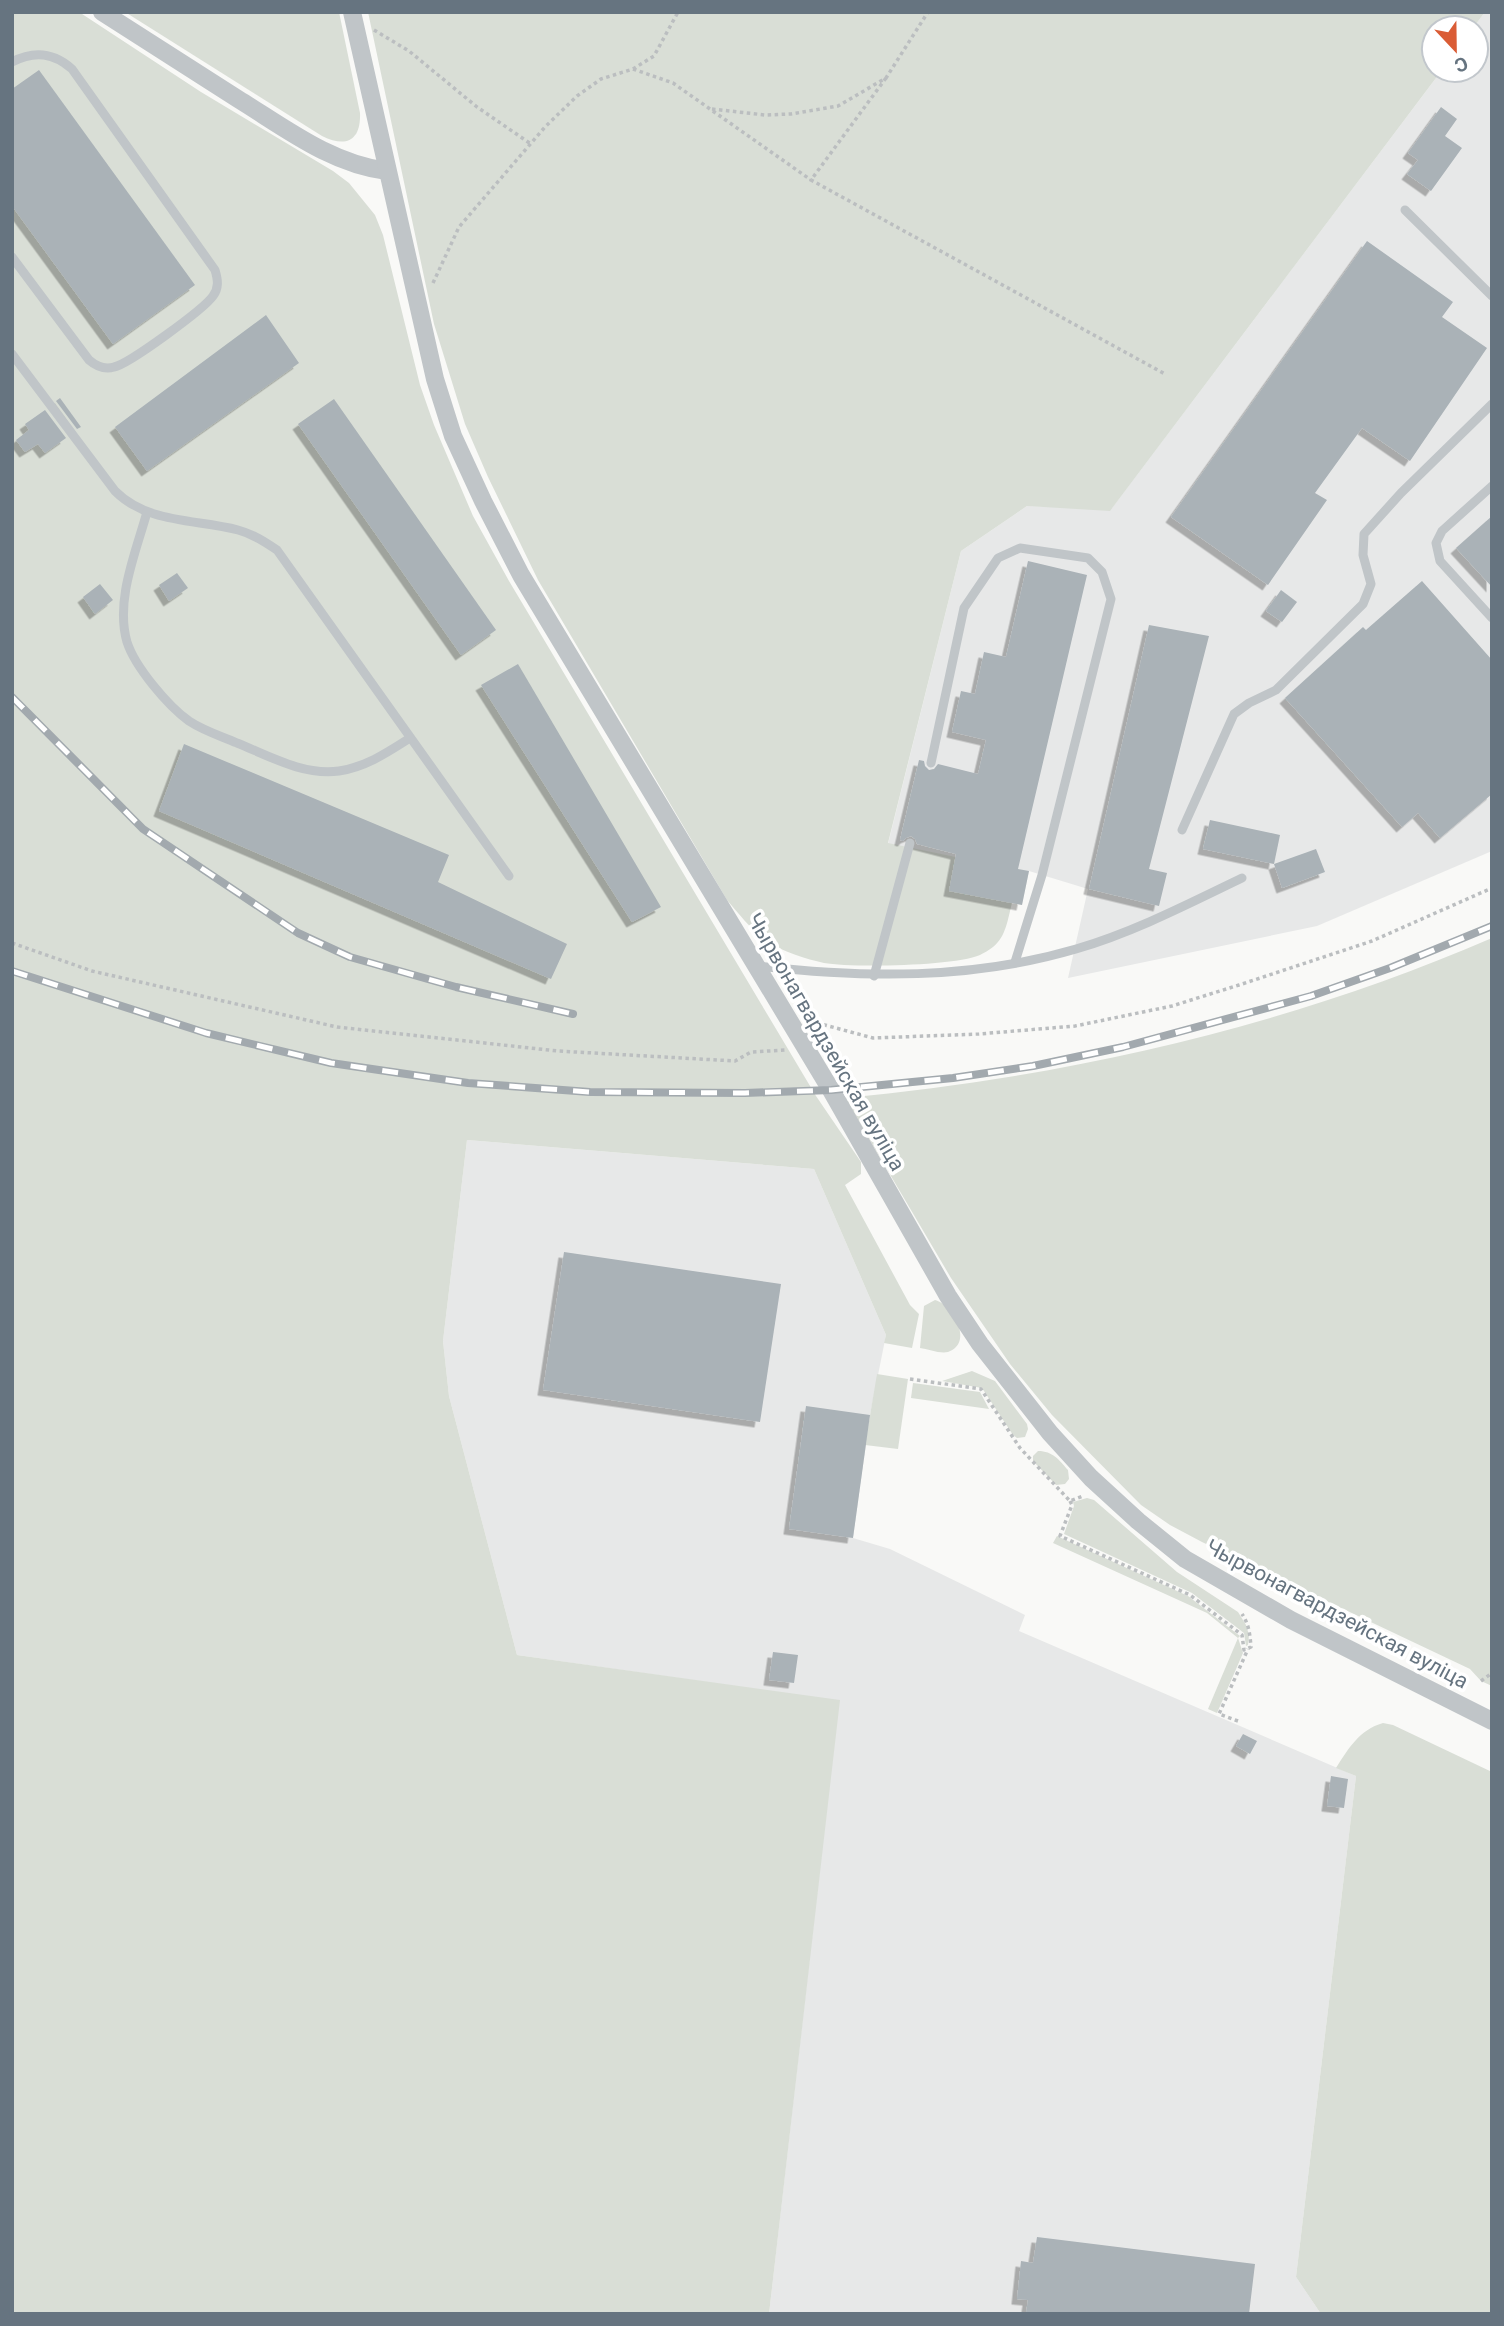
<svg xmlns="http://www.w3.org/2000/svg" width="1504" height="2326" font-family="Roboto,sans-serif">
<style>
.built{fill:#e7e8e8}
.green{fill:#d9ded6}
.building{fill:#aab2b7;filter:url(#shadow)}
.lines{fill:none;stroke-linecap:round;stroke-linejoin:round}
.path{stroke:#bbbec0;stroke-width:3.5;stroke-dasharray:3.5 3.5;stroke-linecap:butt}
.service{stroke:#c0c5c8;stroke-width:9}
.minor{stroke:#c0c5c8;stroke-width:18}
.rail-casing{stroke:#a2a9ae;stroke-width:8}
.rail{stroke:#fff;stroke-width:5;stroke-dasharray:16;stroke-linecap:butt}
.labels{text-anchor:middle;stroke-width:7;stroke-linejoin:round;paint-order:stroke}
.street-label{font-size:21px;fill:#667480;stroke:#fff}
</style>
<defs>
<filter id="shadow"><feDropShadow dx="-5.5" dy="5.5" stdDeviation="0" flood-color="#0004"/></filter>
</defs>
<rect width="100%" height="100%" fill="#f9f9f7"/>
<g class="built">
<polygon points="1485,12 1492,12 1492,851 1317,926 1068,978 1088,889 1029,871 1022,905 949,891 955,857 888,844 961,551 1027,506 1112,508 1442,70 1476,70 1476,28 1473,28"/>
<polygon points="467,1140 814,1169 886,1335 870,1415 853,1538 890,1549 1025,1615 1019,1631 1356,1776 1296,2277 1321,2314 769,2314 839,1701 517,1655 449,1396 443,1341"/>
</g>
<g class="green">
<polygon points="12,12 79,12 201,92 333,171 349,183 375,215 383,235 420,385 434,425 473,516 509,581 816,1096 861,1162 861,1174 845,1185 910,1305 919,1314 912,1348 884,1343 886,1335 814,1169 467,1140 443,1341 449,1396 517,1655 840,1700 769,2314 12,2314"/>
<path d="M125 12H339L360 113C361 141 346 148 322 136Z"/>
<path d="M368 12H1485L1473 28H1434V70H1442L1110 511 1027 506 961 551 888 843 956 857 1012 903C1008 918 1006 937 993 947 989 950 984 953 980 955 955 966 852 968 824 963 806 959 784 952 768 942 752 931 740 915 727 900L538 580 488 477 465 424 434 324Z"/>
<path d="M1492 938V1686L1481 1681 1470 1669 1202 1542 1170 1525 1141 1505 1052 1415 1010 1364 951 1278 845 1098C1066 1077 1287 1027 1492 938Z"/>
<path d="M935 1300C952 1304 975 1343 948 1352 940 1354 928 1349 920 1348L924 1306Z"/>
<polygon points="972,1371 995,1381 1027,1424 1028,1429 1025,1437 1017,1438 1013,1435 982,1388 942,1381"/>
<polygon points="877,1374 908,1379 898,1449 865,1445"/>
<polygon points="913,1383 980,1392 989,1409 911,1398"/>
<path d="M1038 1451C1053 1451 1059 1460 1068 1470L1069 1479 1065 1484 1056 1485 1033 1461V1456Z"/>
<polygon points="1087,1498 1094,1500 1177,1572 1238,1612 1246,1625 1249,1635 1248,1645 1246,1646 1244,1633 1192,1593 1064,1534 1074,1506 1073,1502"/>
<polygon points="1057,1536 1188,1596 1240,1636 1238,1638 1243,1653 1217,1713 1208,1709 1238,1638 1207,1613 1053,1543"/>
<path d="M1383 1723 1393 1725 1492 1772V2314H1321L1296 2277 1356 1776 1336 1768C1349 1748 1359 1730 1383 1723Z"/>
</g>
<g class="building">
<polygon points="39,70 195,285 113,344 12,206 12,89"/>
<polygon points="1441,107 1457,119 1445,136 1462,148 1431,191 1407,174 1418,160 1408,153"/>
<polygon points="1367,241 1453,302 1442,317 1487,348 1410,461 1362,428 1315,493 1327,500 1268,585 1171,517"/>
<polygon points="266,315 299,363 147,471 115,427"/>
<polygon points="60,398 81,427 77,429 56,401"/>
<polygon points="334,399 496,630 461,655 298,424"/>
<polygon points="45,410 66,438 45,453 38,444 25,452 16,440 29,430 25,424"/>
<polygon points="1492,516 1492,587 1456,548"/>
<polygon points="1028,561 1087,575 1018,869 1029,871 1022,905 949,891 956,854 917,844 915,839 911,836 906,838 903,841 900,840 919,760 924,761 925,766 929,770 934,769 938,764 978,774 986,740 952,732 961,691 975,694 984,652 1006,657"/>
<polygon points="177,573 188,588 169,601 159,585"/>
<polygon points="1422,581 1492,660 1492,794 1440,838 1418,813 1402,827 1285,698 1363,627 1366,630"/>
<polygon points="100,584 113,600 95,614 83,597"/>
<polygon points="1281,590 1297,602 1282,622 1266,611"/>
<polygon points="1149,625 1209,636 1149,869 1167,873 1159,906 1089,889"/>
<polygon points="518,664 661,907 632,922 481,685"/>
<polygon points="184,744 449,855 438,882 567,944 551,979 159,811"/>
<polygon points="1210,820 1280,835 1274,864 1203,849"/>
<polygon points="1316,849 1325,872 1282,888 1274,864"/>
<polygon points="564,1252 781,1284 760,1422 543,1390"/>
<polygon points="806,1406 870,1415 853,1538 789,1529"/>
<polygon points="773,1652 798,1655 794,1683 769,1680"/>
<polygon points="1243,1734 1257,1741 1250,1754 1236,1746"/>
<polygon points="1331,1776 1348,1779 1344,1808 1327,1806"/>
<polygon points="1037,2237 1255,2264 1249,2314 1026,2313 1028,2300 1017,2299 1021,2261 1033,2263"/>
</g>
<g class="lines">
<g class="path">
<polyline points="374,30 409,51 477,107 531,144"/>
<polyline points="633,69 673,83 811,180"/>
<polyline points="886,78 811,180 1165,374"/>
<polyline points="712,109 765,115 791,114 838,106 886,78 928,12"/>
<polyline points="433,283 459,227 545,127 577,96 601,79 633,69 654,56 678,12"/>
<polyline points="12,943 92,971 337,1027 558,1051 735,1061 751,1052 786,1050"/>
<polyline points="810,1021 873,1038 979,1034 1075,1026 1172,1006 1239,985 1372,941 1492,888"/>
<polyline points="910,1379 981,1389 1020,1448 1070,1501 1083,1496"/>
<path d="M1070 1501 1072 1505 1060 1536 1190 1595 1242 1635 1244 1650 1251 1647C1250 1635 1249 1624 1242 1614"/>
<polyline points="1481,1681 1492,1673"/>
<polyline points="1238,1721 1219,1714 1248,1649"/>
</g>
<g class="service">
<path d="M12 62C35 50 54 53 72 69L215 270C218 280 219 288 213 296 204 309 129 364 114 367 104 370 96 366 89 360L12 257"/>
<polyline points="1405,210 1492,296"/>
<path d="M12 354 115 491C148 524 196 519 238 530 253 534 265 542 277 550L509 876"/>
<polyline points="1492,486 1442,531 1436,543 1440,561 1492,618"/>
<path d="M147 512C136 552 115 600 127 642 135 667 168 706 189 721 204 731 221 736 237 743 269 756 304 776 339 771 366 767 388 752 410 738"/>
<polyline points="931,763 964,608 998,558 1020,548 1088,558 1102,572 1111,599 1042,875 1015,962"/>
<polyline points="1182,830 1234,714 1249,703 1276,690 1363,604 1371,584 1363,555 1364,534 1401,493 1492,404"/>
<path d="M758 966C865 978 971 980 1076 949 1134 932 1188 904 1242 878"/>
<polyline points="874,976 910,843"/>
</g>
<g class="minor">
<path d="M102 12C147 41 193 70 238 99 285 128 331 164 387 171"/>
<polyline points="352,12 435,379 453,436 483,501 521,575 831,1090 948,1296 980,1344 1050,1433 1091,1478 1138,1521 1185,1559 1291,1620 1492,1721"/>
</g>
<defs>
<g id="rail">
<polyline points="12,697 143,829 298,933 350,957 456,987 573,1014"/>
<polyline points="12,971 206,1033 331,1063 468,1083 590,1092 745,1093 831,1090 953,1078 1033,1066 1123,1047 1311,996 1390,968 1492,926"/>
</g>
</defs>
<use href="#rail" class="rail-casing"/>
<use href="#rail" class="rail"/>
</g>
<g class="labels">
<g class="street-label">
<text transform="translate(826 1042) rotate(60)" y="7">Чырвонагвардзейская вуліца</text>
<text transform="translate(1337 1614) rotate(28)" y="7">Чырвонагвардзейская вуліца</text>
</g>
</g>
<rect width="1504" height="2326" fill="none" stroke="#667480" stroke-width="28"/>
<g transform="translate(1455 49) rotate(158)"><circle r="33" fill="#ffffff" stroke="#c2c7cc" stroke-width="2"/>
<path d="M0-5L12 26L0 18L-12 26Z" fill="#da5c35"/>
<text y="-10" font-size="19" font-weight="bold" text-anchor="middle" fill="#667480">С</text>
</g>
</svg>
